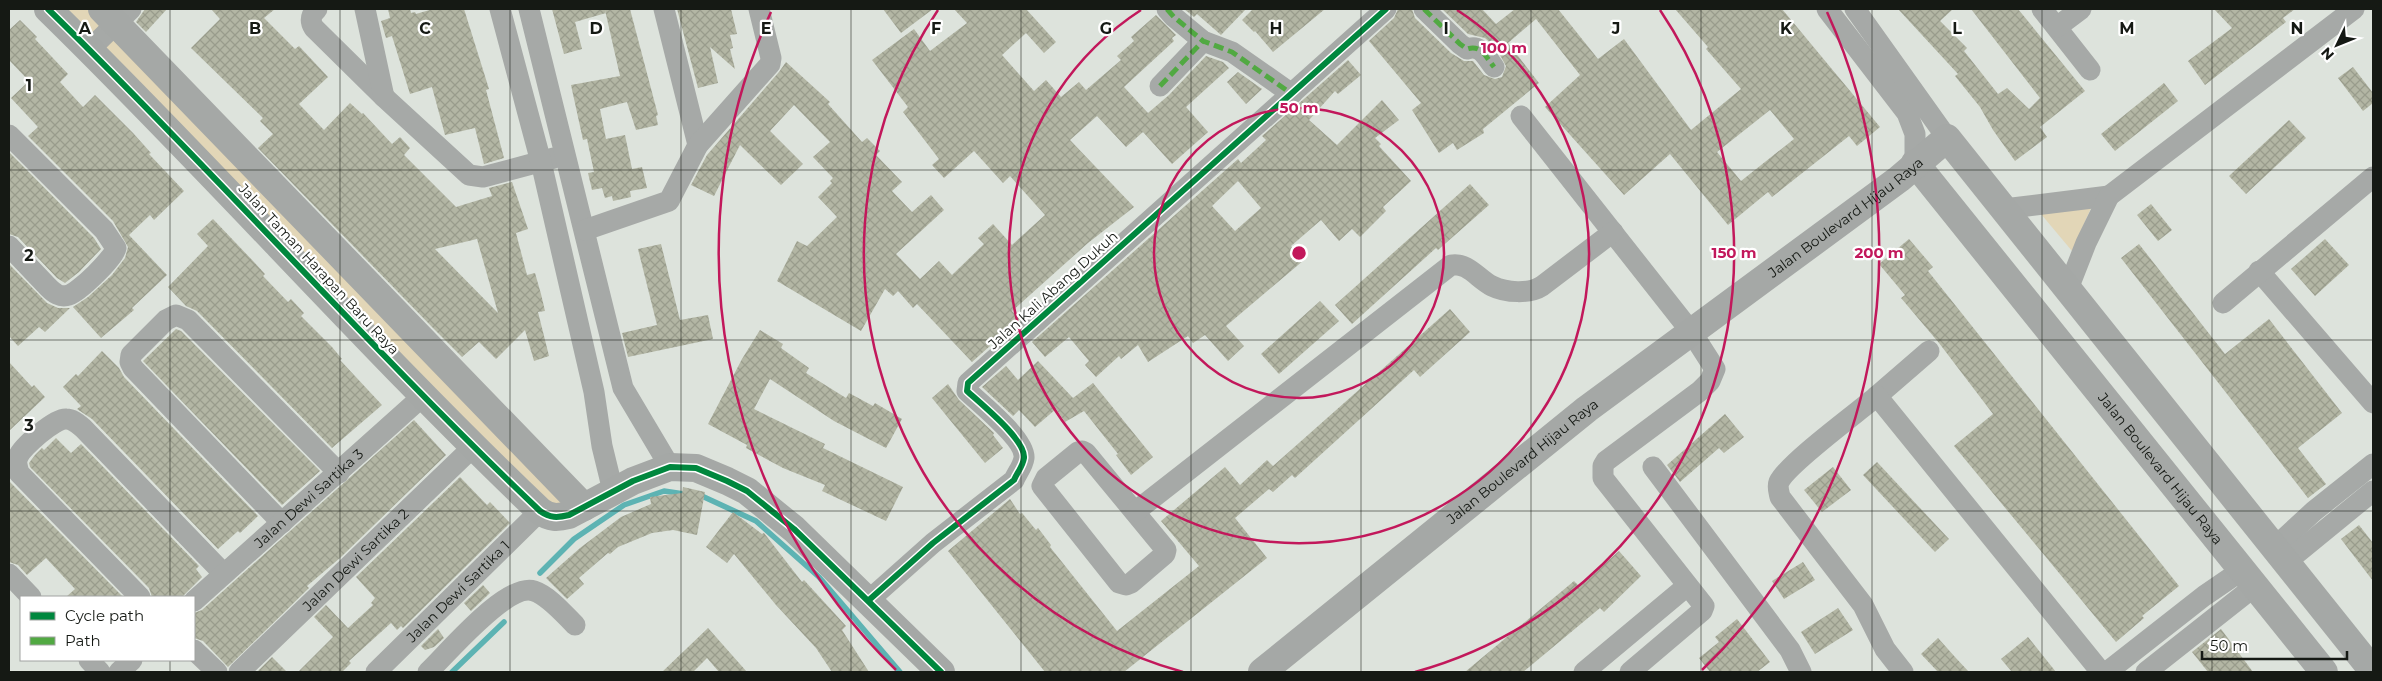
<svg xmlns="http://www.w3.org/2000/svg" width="2382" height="681" font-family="Montserrat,sans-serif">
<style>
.green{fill:#e2d6b7}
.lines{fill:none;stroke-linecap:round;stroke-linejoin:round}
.stream{stroke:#5db3b3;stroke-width:5.5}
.building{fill:url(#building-cross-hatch);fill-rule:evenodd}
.street{stroke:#a6a9a7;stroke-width:21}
.secondary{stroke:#a5a8a6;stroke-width:28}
.quiet{stroke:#51a942;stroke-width:5;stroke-dasharray:10 5;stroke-linecap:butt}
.cycleway-casing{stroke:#fff;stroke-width:9}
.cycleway{stroke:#00873e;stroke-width:6}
.grid{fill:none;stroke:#151914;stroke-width:1;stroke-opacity:0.55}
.ring{fill:none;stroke:#c2185b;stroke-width:2.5}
.labels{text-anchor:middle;stroke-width:4.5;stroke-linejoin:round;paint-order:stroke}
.street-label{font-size:14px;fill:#151914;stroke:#fff}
.grid-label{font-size:16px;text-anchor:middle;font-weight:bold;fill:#151914;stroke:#fff;stroke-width:4.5;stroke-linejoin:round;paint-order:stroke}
.centre{fill:#c2185b;stroke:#fff;stroke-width:2.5}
.ring-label{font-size:15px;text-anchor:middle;font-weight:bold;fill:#c2185b;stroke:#fff;stroke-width:4.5;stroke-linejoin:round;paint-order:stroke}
</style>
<defs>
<pattern id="building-cross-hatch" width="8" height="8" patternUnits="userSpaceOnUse" patternTransform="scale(1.25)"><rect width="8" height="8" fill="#b3b6a4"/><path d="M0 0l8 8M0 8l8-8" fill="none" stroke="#999c8c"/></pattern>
</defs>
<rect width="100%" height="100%" fill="#dde3dc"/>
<g class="green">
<polygon points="49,9 102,9 584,507 559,517"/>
<polygon points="2091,208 2072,251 2041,214"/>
</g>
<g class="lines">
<g class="stream">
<polyline points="698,496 704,497 756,521 819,577 900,672"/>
<polyline points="540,573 574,539 624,505 664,491 684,494"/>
<polyline points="452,672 504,622"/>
</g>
</g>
<g class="building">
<polygon points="145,9 167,9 146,32 136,22"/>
<path d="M211 9H275L264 18 295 49 299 46 328 77 299 104 324 130 350 103 362 114 363 113 392 144 400 137 410 148 404 155 456 207 492 196 489 188 512 182 528 229 516 233 527 275 535 273 541 294 545 311 538 312 549 356 534 361 525 330 496 359 479 342 462 357 432 327 258 148 273 134 260 121 263 118 191 48 220 19ZM477 239 498 313 435 249Z"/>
<polygon points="388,9 410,9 411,13 415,12 416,14 433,9 464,9 489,89 486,90 504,158 484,164 475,128 445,135 432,87 410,94 392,36 386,38 381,21 390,18"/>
<polygon points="552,9 630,9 658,115 656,116 658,125 636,130 627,102 600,109 606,139 625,135 632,169 642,167 647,188 630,191 631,197 613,201 612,196 605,198 602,188 592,190 588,173 594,172 587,139 583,140 571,85 620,76 605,10 606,13 575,22 582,49 564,54"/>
<polygon points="677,9 731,9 737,34 730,35 733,48 730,49 735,69 710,47 718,83 698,88"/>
<polygon points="883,9 933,9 901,33"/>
<polygon points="954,9 1026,9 1056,42 1044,53 1026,33 1002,55 1034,91 1046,80 1061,97 1079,82 1086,90 1121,60 1117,56 1134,41 1131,37 1156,15 1176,35 1172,38 1174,41 1124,87 1148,113 1169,95 1206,56 1223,62 1229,68 1186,107 1208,132 1172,164 1143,132 1126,147 1097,116 1070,140 1134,207 1088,243 1012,311 1020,319 988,344 990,346 972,362 917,304 913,308 898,291 893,296 885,289 861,331 777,281 797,241 807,246 837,217 818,197 832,183 830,181 833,178 813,157 830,142 794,105 770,131 803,164 781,185 740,145 714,196 691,185 707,155 779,72 786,62 830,102 828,104 862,142 867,138 880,151 876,155 902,182 892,191 912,212 931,195 944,210 896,254 920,279 939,261 952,275 984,244 978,238 993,224 1012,245 1045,215 1010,176 1003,183 974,151 944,178 932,165 939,159 903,112 908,107 872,60 914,29 930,51 967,23"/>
<polygon points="1184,9 1246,9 1221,35 1197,14 1194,17"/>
<polygon points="1253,9 1325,9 1273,52 1255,31 1254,32 1242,20"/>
<path d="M1398 9H1412L1415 18 1451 53 1464 61H1473L1484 75 1495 79 1502 77 1506 66 1496 48 1485 38 1468 34 1442 9H1482L1496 24 1515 9H1558L1598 59 1624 39 1691 130 1741 89 1706 49 1708 47 1675 9H1782L1880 127 1857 146 1849 136 1772 197 1768 192 1728 225 1670 154 1624 195 1545 107 1580 75 1536 19 1508 43 1539 83 1483 129 1484 133 1457 150 1453 143 1439 153 1412 110 1421 103 1369 41 1394 18ZM1770 110 1794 139 1741 181 1717 152Z"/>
<polygon points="1898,9 1953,9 1940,21 1967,48 1964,51 1998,94 2007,88 2029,109 2040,98 1971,9 2018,9 2085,91 2040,127 2047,137 2015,161 1993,130 1980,107 1955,76 1958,74"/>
<polygon points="2214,9 2295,9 2283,18 2286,22 2205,85 2188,61 2232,28"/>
<polygon points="20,20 37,37 35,39 68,74 60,82 83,107 95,95 133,133 151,153 149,154 184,191 154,220 150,215 129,235 167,275 132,308 134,310 101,338 73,307 88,297 112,275 125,258 128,247 113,221 28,136 38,127 11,98 29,81 9,60 9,30"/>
<path d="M1348 60 1361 75 1338 94 1335 91 1309 120 1337 145 1382 100 1399 120 1375 138 1381 144 1379 146 1411 181 1383 207 1386 211 1360 237 1352 229 1339 241 1321 220 1291 246 1304 260 1226 326 1244 346 1228 361 1205 335 1193 343 1188 336 1148 362 1138 345 1121 359 1119 356 1096 377 1085 365 1089 361 1069 337 1045 357 1032 342 1238 159 1241 163 1266 140 1262 136ZM1238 181 1261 208 1235 231 1212 206Z"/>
<polygon points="2353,67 2373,93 2373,103 2363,111 2338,78"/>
<polygon points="1238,72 1262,89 1246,104 1227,82"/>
<polygon points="2164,83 2178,101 2115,151 2101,134"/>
<polygon points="2289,120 2306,138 2246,194 2229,176"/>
<polygon points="10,153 94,238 101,249 79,272 65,283 57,278 18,237 9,234"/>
<polygon points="1470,184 1489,205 1438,250 1436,248 1352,324 1335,305"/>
<polygon points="2151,204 2172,230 2158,241 2137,215"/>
<polygon points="213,219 254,262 265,274 263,276 288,302 291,299 304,313 301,316 332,347 342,359 340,360 382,405 332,448 197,311 186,306 168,287 208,246 197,234"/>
<polygon points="1909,239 1933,267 1928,271 2179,586 2142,616 2144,618 2116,642 1954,446 1993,414 1939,343 1901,298 1905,295 1879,264"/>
<polygon points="2325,239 2349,265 2315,296 2291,269"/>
<polygon points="661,244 680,320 708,315 713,339 628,357 622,333 657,325 638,249"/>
<polygon points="2139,244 2225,354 2269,319 2342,413 2298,448 2326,484 2308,498 2121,258"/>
<polygon points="9,264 47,303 58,308 70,308 45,332 39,327 18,346 9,336"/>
<polygon points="1320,301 1339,321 1279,374 1261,354"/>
<polygon points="1450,309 1470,332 1420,377 1414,370 1295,478 1292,475 1273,492 1269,489 1235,518 1267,558 1124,672 1045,672 948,551 1010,499 1020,514 1022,513 1036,530 1038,528 1051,545 1050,547 1117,631 1199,566 1161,521 1225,467 1240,485 1267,460 1273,466"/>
<polygon points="176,329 181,331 320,471 282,505 143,361"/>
<polygon points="760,330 783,344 781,348 809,368 806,373 846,398 849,393 873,406 875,403 902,419 886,448 834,421 770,379 754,409 825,444 823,448 903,487 886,521 822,491 825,485 783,468 746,448 747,445 708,424 742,359"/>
<polygon points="102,351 119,368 124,377 258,516 240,533 238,531 218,549 92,419 77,409 81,406 63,387 76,374 78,376"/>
<polygon points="1038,361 1073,398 1093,383 1153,457 1131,475 1116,455 1118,454 1084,411 1065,422 1056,409 1035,427 1019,410 1013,416 982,387 1006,366 1018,380"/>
<polygon points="9,362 32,387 34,385 45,397 9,431"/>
<polygon points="948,384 959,400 994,433 993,435 1003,448 985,463 932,398"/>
<polygon points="1725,414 1744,437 1724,453 1719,448 1680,482 1667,465"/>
<polygon points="414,420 446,455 340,558 307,586 309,588 228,667 203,641 194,638 194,613 202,610"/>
<polygon points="56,438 71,453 81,444 199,566 196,569 202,577 182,597 152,597 149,588 30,467 29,463 35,455 42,448 44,450"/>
<polygon points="1877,462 1949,539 1935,552 1863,475"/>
<polygon points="1833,467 1851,490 1822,512 1804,490"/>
<polygon points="460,477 487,505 490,502 510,523 403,628 401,626 397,630 391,623 349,661 351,663 342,672 298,672 333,637 314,617 326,605 348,628 373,605 371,603 375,598 356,577"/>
<polygon points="9,480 10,482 123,597 66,597 75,589 46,558 27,575 18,565 9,562"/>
<polygon points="683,487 705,492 697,535 673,530 652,533 618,547 610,554 608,553 579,578 584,584 567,599 546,578 580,548 621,517 651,504 650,497 682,493"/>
<polygon points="733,512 762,534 764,533 802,582 804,580 846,626 842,630 869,672 832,672 816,648 776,605 734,554 727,563 706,547"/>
<polygon points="2359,525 2373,543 2373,581 2341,539"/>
<polygon points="1619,551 1641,576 1604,612 1600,608 1523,672 1465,672 1574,581 1579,586"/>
<polygon points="1803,562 1815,580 1784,599 1772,581"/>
<polygon points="483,585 490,593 471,611 464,603"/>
<polygon points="1838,608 1853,630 1815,654 1801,632"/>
<polygon points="1737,619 1770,662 1757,672 1710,672 1699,658 1719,642 1715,637"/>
<polygon points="708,628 747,672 719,672 707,658 693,672 662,672"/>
<polygon points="438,629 444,638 434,647 425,650 421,646"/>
<polygon points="2221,629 2253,672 2208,672 2192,652"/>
<polygon points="2028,637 2056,672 2012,672 2001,659"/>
<polygon points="1938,638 1955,657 1969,672 1938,672 1921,654"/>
<polygon points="272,657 287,672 257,672"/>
</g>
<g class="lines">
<g class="street">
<path d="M317 9C311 15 309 20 314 28L384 97 469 175 483 177 554 158"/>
<polyline points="365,9 384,97"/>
<polyline points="500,9 541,162 594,392 602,446 613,491"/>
<polyline points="529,9 623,388 670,467"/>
<polyline points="664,9 698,145"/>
<polyline points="1167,9 1174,17 1203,41 1232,52 1292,94"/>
<path d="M1424 9 1460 44 1467 49C1481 44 1486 57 1494 67"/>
<polyline points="1827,9 1907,113 1915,134 1915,163"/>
<polyline points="1855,9 1947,138"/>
<polyline points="2042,9 2090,70"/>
<polyline points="2057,27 2081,9"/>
<polyline points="90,49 131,9"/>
<polyline points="1160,86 1203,41"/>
<polyline points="1521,116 1692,333 1715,369 1710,381 1700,391 1606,461 1603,466 1603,478 1704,606 1702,611 1630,672"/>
<path d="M9 135 104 230 116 248C114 258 79 292 69 295 60 298 54 293 48 287L9 246"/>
<polyline points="2004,209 2109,196"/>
<polyline points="585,230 669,201 698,145 770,64 771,58 759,9"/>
<polyline points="2259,271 2373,403"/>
<polyline points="2068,289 2086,243 2109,196 2354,9"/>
<polyline points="2223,303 2373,177"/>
<polyline points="1877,396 1929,351"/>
<polygon points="1082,451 1086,453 1166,550 1165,554 1131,583 1126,585 1119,583 1042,486 1046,478 1078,452"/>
<polyline points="1653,467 1790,650 1801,672"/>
<path d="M1136 511 1451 265C1468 262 1478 279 1492 286 1506 293 1530 294 1542 286L1613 232"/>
<polyline points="282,523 133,368 130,362 131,355 166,320 176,315 188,320 339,473"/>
<polyline points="2275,547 2314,511 2373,464"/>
<polyline points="2286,562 2373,491"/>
<polyline points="9,574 31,597"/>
<path d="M140 597 19 473C18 468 15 463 18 457 22 447 55 418 66 419 73 419 78 424 83 428L224 574"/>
<path d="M869 600 933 543 1014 480C1017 473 1023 466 1024 458 1026 440 981 404 967 391L968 383 1386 9"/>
<path id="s1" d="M194 601 423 396"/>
<polyline points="194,650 217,672"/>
<polyline points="89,660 100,672"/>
<polyline points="119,672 132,660"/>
<path id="s2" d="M239 672 473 447"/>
<path id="s3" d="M376 672 540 511"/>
<path d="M428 672C448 653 507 582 534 591 549 596 564 614 575 625"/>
<polyline points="1584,672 1687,586"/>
<path d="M1903 672 1885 649 1863 605 1780 497C1779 492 1777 487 1779 482 1787 464 1858 412 1877 396L2101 672"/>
<polyline points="2107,672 2204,596 2242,570"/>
<polyline points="2146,672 2255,586"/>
</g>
<g class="secondary">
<path d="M48 9C216 173 370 349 540 511 550 518 557 518 569 515L633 481 670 467 696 468 727 481 747 491 794 529 941 672"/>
<polyline points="102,9 584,507"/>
<path id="s4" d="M1915 163 2324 672"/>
<path id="s5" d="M1262 672 1587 409 1899 179 1947 138 2373 671"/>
</g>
<g class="quiet">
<polyline points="1167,9 1174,17 1203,41 1232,52 1292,94"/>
<path d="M1424 9 1460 44 1467 49C1481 44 1486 57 1494 67"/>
<polyline points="1160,86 1203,41"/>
</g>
<defs>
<g id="cycleway">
<path d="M48 9C216 173 370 349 540 511 550 518 557 518 569 515L633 481 670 467 696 468 727 481 747 491 794 529 941 672"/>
<path d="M869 600 933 543 1014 480C1017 473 1023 466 1024 458 1026 440 981 404 967 391L968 383 1386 9"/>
</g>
</defs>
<use href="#cycleway" class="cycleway-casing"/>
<use href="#cycleway" class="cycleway"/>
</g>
<path class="grid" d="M170 9V597M340 9V672M510 9V672M681 9V672M851 9V672M1021 9V672M1191 9V672M1361 9V672M1531 9V672M1701 9V672M1872 9V672M2042 9V672M2212 9V672M9 170H2373M9 340H2373M9 511H2373M170 660V672"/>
<g class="ring">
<circle cx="1299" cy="253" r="145"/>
<path d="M1457 10A290 290 0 1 1 1141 10"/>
<path d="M1183 672A435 435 0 0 1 938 10M1660 10A435 435 0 0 1 1415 672"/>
<path d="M896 670A580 580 0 0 1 771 12M1827 12A580 580 0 0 1 1702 670"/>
</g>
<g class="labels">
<g class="street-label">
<text dy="5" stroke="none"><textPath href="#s5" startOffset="740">Jalan Boulevard Hijau Raya</textPath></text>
<text transform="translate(319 269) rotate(47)" y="5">Jalan Taman Harapan Baru Raya</text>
<text transform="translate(1053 290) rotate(-42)" y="5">Jalan Kali Abang Dukuh</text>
<text dy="5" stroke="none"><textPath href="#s5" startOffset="335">Jalan Boulevard Hijau Raya</textPath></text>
<text dy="5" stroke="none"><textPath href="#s4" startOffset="392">Jalan Boulevard Hijau Raya</textPath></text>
<text dy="5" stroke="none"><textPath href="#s1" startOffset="154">Jalan Dewi Sartika 3</textPath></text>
<text dy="5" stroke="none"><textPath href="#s2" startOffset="162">Jalan Dewi Sartika 2</textPath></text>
<text dy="5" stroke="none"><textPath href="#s3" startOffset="115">Jalan Dewi Sartika 1</textPath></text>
</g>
</g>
<g class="grid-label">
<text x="85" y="34">A</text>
<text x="255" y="34">B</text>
<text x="425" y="34">C</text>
<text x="596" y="34">D</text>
<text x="766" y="34">E</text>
<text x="936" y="34">F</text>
<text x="1106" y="34">G</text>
<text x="1276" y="34">H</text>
<text x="1446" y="34">I</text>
<text x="1616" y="34">J</text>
<text x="1786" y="34">K</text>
<text x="1957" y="34">L</text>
<text x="2127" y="34">M</text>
<text x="2297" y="34">N</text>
<text x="29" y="91">1</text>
<text x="29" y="261">2</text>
<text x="29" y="431">3</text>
</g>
<circle cx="1299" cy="253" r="8" class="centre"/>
<g class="ring-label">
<text x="1504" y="53">100 m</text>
<text x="1299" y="113">50 m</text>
<text x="1734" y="258">150 m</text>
<text x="1879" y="258">200 m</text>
</g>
<rect width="2382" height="681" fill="none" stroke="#151914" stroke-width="20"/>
<rect x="20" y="596" width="175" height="65" fill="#ffffff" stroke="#a1a3a1"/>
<rect x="30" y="612" width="25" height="8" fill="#00873e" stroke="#a1a3a1"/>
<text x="65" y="621" font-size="15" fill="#151914">Cycle path</text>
<rect x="30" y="637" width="25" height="8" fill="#51a942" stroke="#a1a3a1"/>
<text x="65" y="646" font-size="15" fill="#151914">Path</text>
<g transform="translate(2337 45) rotate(227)" stroke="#ffffff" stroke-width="4" paint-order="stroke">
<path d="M0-4L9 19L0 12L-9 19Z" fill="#151914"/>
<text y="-8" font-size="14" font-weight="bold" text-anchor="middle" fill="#151914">N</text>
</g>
<path d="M2202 651v8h145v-8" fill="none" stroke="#151914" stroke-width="2.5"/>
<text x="2210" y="651" font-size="15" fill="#151914" stroke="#ffffff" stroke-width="4" paint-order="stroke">50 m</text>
</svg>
